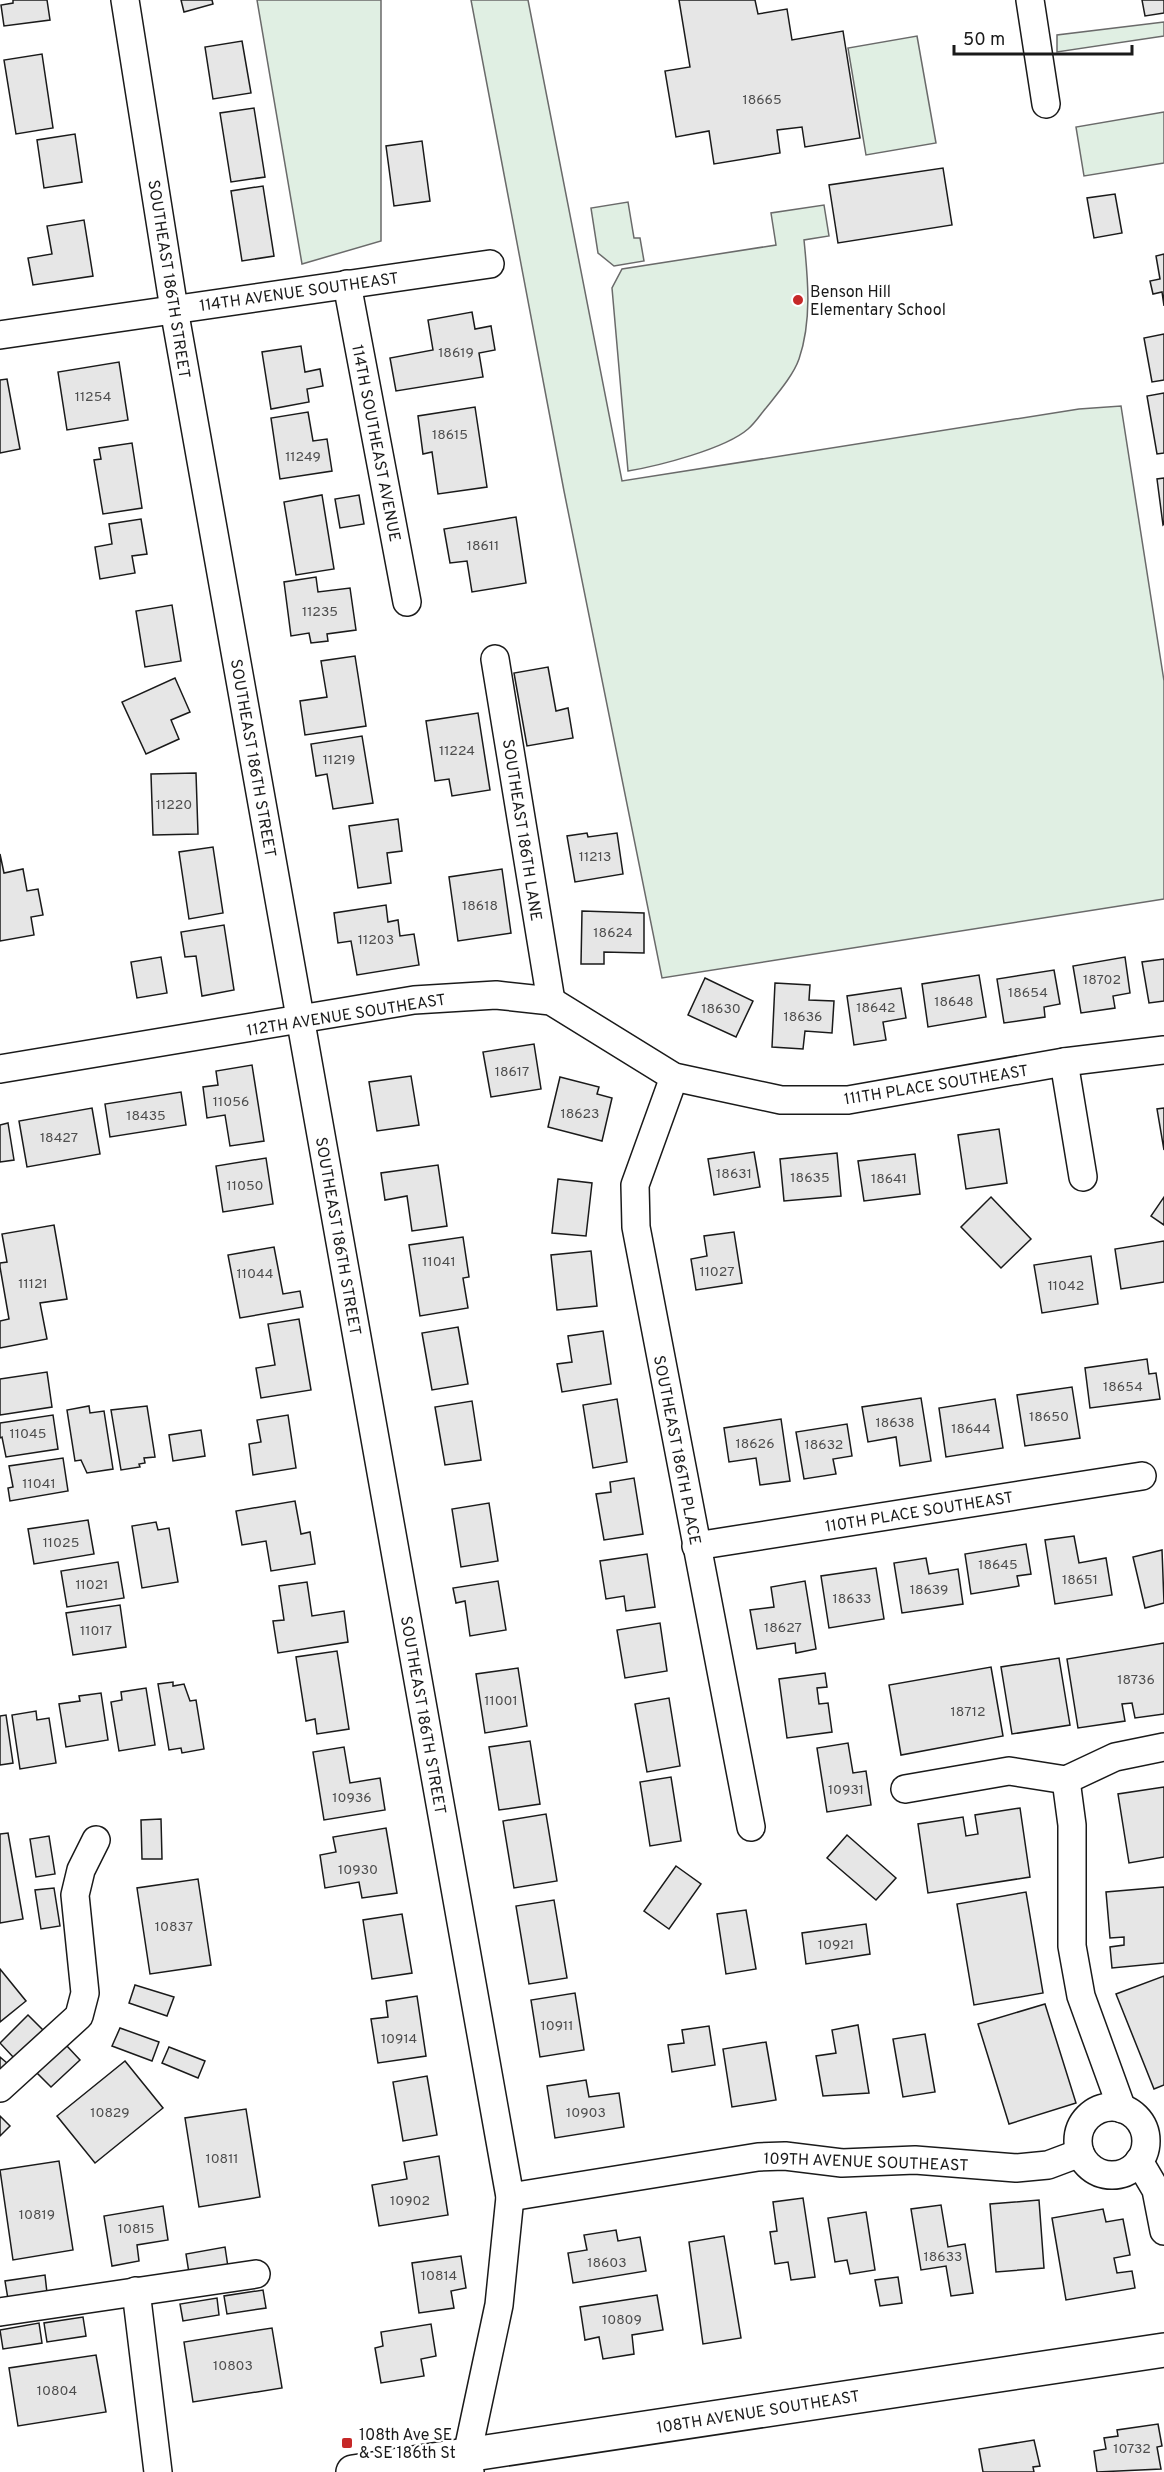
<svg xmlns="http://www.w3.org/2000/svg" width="1164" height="2472" font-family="Overpass,sans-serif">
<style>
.green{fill:#e0efe3;stroke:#6a6a6a;stroke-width:1.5}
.building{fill:#e6e6e6;stroke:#1a1a1a;stroke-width:1.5}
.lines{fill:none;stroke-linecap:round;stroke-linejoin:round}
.minor-casing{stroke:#1a1a1a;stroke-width:30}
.major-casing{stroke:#1a1a1a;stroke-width:36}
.minor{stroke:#fff;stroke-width:27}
.major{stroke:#fff;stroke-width:33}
.poi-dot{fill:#c62828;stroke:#fff;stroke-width:2}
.labels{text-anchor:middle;stroke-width:4.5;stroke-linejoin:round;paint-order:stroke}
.number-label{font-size:14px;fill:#4d4d4d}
.street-label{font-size:16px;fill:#1a1a1a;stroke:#fff}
.poi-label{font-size:16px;fill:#1a1a1a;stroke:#fff;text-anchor:start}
</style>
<rect width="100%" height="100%" fill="#fff"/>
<g class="green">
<polygon points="257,0 381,0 381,241 302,264"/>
<polygon points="471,0 528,0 622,481 1079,409 1121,406 1164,681 1164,899 662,978 564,491"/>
<polygon points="1164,22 1164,36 1057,52 1057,35"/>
<polygon points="917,36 936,143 866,155 848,48"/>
<polygon points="1164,112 1164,163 1084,176 1076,127"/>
<polygon points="628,202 634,238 640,238 644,261 614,266 598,253 591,208"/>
<path d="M824 205 829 236 804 240C808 279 812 321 799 359 793 376 777 394 766 408 760 415 755 423 748 429 725 449 658 466 628 471L612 288 622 269 776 245 771 213Z"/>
</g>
<g class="building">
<polygon points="13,0 47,0 50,20 4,26 1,5 13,3"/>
<polygon points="181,0 212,0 213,4 184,12"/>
<polygon points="679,0 755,0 758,14 787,9 792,40 843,31 860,138 805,147 802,127 777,130 780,153 714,164 709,131 676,137 665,71 690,67"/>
<polygon points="1142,0 1164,0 1164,13 1145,16"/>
<polygon points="242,41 251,93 213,99 205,47"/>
<polygon points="42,54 53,128 16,134 4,60"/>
<polygon points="254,108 265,177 231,182 220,113"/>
<polygon points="75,134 82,182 44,188 37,140"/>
<polygon points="422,141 430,201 394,206 386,146"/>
<polygon points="943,168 952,225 838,243 829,185"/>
<polygon points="263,186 274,256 242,261 231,191"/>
<polygon points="1115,194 1122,233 1094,238 1087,198"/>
<polygon points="84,220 93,276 33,285 28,258 52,254 47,226"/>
<polygon points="1164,254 1164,306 1162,292 1153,294 1150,281 1160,279 1156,256"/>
<polygon points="472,312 475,329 491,326 495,350 479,353 483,377 396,391 390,358 433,350 428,320"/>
<polygon points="1164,334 1164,380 1152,382 1144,338"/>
<polygon points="301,346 305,372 320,369 323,386 307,389 309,402 271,409 262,352"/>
<polygon points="119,362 128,420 67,430 58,372"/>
<polygon points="7,379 20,449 0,453 0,380"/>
<polygon points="1164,393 1164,453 1157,454 1147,396"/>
<polygon points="475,407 487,487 438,494 432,452 423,454 418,416"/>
<polygon points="308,412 313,441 327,439 332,471 280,479 271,418"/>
<polygon points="132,443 142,508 103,514 94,460 101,459 99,448"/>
<polygon points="1164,478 1164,524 1163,525 1157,479"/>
<polygon points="322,495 334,569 296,575 284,502"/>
<polygon points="359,495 364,524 340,528 335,499"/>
<polygon points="516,517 526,583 472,592 467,561 450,563 444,529"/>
<polygon points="141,519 147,554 132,556 135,573 100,579 95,547 112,544 109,524"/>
<polygon points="316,577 318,592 350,588 356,630 327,634 328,641 311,643 309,633 291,636 284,582"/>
<polygon points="172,605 181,661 145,667 136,611"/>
<polygon points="355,656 366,726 305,735 300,701 327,697 321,661"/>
<polygon points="548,667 556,711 568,708 573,738 527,746 514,673"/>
<polygon points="175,678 190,712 171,720 179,739 146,754 122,702"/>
<polygon points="478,713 490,790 452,796 449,779 435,781 426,721"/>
<polygon points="362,736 373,803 333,809 327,774 316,776 311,744"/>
<polygon points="196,773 198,834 153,835 151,774"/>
<polygon points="398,819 402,851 387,853 391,883 358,888 349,826"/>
<polygon points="587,833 588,837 617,833 623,874 575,882 567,836"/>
<polygon points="213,847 223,913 189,919 179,852"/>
<polygon points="0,854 4,873 23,869 27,891 38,889 43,915 31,917 34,935 0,941"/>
<polygon points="502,869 511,933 458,941 449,877"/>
<polygon points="386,905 388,922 398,920 400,936 414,934 419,965 357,975 351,941 338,943 334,913"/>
<polygon points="582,911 644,913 644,953 604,952 604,964 581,964"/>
<polygon points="224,925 234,990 202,996 196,956 185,957 181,932"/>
<polygon points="161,957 167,993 137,998 131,962"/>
<polygon points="1125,957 1130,993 1113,996 1115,1008 1081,1013 1073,966"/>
<polygon points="1164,959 1164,1001 1149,1003 1142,962"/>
<polygon points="1054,970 1060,1004 1044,1007 1045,1017 1004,1023 997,979"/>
<polygon points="979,975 986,1017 928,1027 922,984"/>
<polygon points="705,978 753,1001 736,1037 688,1015"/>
<polygon points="775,983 810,985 809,1000 834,1001 832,1033 805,1031 803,1049 772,1047"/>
<polygon points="901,988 906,1018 883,1022 886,1040 854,1045 847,996"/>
<polygon points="534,1044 541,1089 491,1097 483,1052"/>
<polygon points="252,1065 264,1141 230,1146 225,1115 207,1118 203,1087 218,1085 216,1071"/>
<polygon points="411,1076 419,1125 377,1131 369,1082"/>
<polygon points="560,1077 599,1087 597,1094 612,1098 602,1141 548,1127"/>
<polygon points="181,1092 186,1125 110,1137 105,1104"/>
<polygon points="92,1108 100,1154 27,1167 19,1121"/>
<polygon points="1164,1108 1164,1150 1157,1109"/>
<polygon points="8,1123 14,1160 0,1162 0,1125"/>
<polygon points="999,1129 1007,1183 966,1189 958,1135"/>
<polygon points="754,1152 760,1187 714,1195 708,1159"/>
<polygon points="837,1153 841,1196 784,1201 780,1159"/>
<polygon points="915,1154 920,1194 864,1201 858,1161"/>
<polygon points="266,1158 273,1204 223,1212 216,1166"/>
<polygon points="438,1165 447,1226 412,1231 407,1196 385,1200 381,1173"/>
<polygon points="558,1179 592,1183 586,1236 552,1233"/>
<polygon points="991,1197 1031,1239 1001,1268 961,1227"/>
<polygon points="1164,1197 1164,1225 1151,1216"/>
<polygon points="54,1225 67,1299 40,1303 47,1339 0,1348 0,1321 9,1319 0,1267 0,1263 7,1262 2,1234"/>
<polygon points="734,1232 742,1283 696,1290 691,1259 707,1256 704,1236"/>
<polygon points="463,1237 469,1277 463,1278 468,1308 420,1316 409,1245"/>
<polygon points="1164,1241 1164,1282 1121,1289 1115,1249"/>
<polygon points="274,1247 283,1294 300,1291 303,1307 240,1318 228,1255"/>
<polygon points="591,1251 597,1306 557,1310 551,1255"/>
<polygon points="1091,1256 1098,1304 1042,1313 1034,1265"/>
<polygon points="299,1319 311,1390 261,1398 256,1368 275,1365 268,1324"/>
<polygon points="458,1327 468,1384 432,1390 422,1333"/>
<polygon points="603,1331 611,1384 562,1392 557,1364 572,1362 568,1336"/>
<polygon points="1147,1359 1149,1374 1156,1373 1160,1399 1090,1408 1085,1368"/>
<polygon points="47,1372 52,1407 0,1415 0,1379"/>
<polygon points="1072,1387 1080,1438 1025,1446 1017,1395"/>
<polygon points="921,1398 931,1461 900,1466 896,1437 868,1442 862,1407"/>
<polygon points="617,1399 627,1462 593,1468 583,1405"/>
<polygon points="995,1399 1003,1448 946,1457 939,1408"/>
<polygon points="472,1401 481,1460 445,1465 435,1407"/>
<polygon points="89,1406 90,1413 104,1411 113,1469 87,1473 81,1460 75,1461 67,1410"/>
<polygon points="147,1406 155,1457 144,1458 145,1463 139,1464 140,1467 121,1470 111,1410"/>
<polygon points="53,1415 58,1449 6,1457 2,1437 0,1438 0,1423"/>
<polygon points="288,1415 296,1468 253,1475 249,1444 261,1442 257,1420"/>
<polygon points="781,1419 790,1481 760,1485 756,1458 729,1462 724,1428"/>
<polygon points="847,1424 852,1456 833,1459 836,1474 804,1479 796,1432"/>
<polygon points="201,1430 205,1456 173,1461 169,1435"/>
<polygon points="63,1458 68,1491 10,1501 8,1488 13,1487 9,1466"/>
<polygon points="634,1478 643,1534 604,1540 596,1494 611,1492 610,1482"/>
<polygon points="295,1501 301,1534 310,1532 315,1564 271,1571 266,1541 242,1545 236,1511"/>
<polygon points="489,1503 498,1561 461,1567 452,1509"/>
<polygon points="88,1520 94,1554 34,1564 28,1529"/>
<polygon points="156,1522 158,1530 169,1528 178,1582 142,1588 132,1526"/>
<polygon points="1074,1536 1079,1563 1106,1558 1112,1595 1055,1604 1045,1540"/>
<polygon points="1026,1544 1031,1574 1017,1576 1019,1586 971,1594 965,1554"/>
<polygon points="1162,1550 1164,1603 1145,1608 1133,1557"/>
<polygon points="647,1554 655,1607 626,1611 624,1596 606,1599 600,1561"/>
<polygon points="926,1558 929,1574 958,1569 963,1604 902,1613 894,1563"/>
<polygon points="118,1562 124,1598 67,1607 61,1571"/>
<polygon points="876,1568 884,1619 829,1628 821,1576"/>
<polygon points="498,1581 506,1630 470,1636 465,1601 456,1603 453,1588"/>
<polygon points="805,1581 816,1649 796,1653 795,1643 757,1649 750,1610 774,1607 771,1587"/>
<polygon points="307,1582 312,1616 344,1611 348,1642 278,1653 273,1621 284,1620 279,1586"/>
<polygon points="120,1605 126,1647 73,1655 66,1613"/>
<polygon points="660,1623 667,1671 625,1678 617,1630"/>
<polygon points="1164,1643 1164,1714 1135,1718 1132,1703 1122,1704 1125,1721 1078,1728 1067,1659"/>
<polygon points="337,1651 349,1729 317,1734 315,1719 306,1721 296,1657"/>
<polygon points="1059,1658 1070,1725 1012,1734 1001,1667"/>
<polygon points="991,1667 1003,1736 901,1755 889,1685"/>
<polygon points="518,1668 527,1726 485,1733 476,1674"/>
<polygon points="825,1673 827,1687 817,1688 819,1704 828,1703 832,1732 787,1738 779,1679"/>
<polygon points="173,1682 173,1686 184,1684 190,1701 196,1700 204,1749 182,1753 181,1748 169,1750 158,1684"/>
<polygon points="146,1688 155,1745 119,1751 111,1702 122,1700 121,1692"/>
<polygon points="101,1693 108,1740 66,1747 59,1704 80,1701 79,1696"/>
<polygon points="669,1698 680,1766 647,1772 635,1704"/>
<polygon points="36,1711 37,1720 49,1718 56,1763 20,1769 12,1715"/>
<polygon points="6,1715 13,1763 0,1765 0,1716"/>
<polygon points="530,1741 540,1804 499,1810 489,1747"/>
<polygon points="848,1743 853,1773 866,1771 871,1805 827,1812 817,1748"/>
<polygon points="344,1747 350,1783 380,1778 385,1810 324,1820 313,1752"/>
<polygon points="671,1777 681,1841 650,1846 640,1782"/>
<polygon points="1164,1787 1164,1857 1129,1863 1118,1794"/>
<polygon points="1020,1808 1030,1877 928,1893 918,1824 963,1817 966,1836 978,1834 975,1815"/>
<polygon points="546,1814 557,1881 514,1888 503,1821"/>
<polygon points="161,1819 162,1859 142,1859 141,1820"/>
<polygon points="386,1828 397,1893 362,1898 359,1882 325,1888 320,1855 336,1852 333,1837"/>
<polygon points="8,1833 23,1919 0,1923 0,1834"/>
<polygon points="847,1835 896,1878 876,1900 827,1858"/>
<polygon points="49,1836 55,1874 36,1877 30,1839"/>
<polygon points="676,1866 701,1884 669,1929 644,1911"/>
<polygon points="198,1879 211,1965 150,1974 137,1888"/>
<polygon points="1164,1887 1164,1963 1112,1968 1110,1947 1124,1945 1124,1937 1110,1938 1106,1892"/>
<polygon points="54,1888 60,1926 41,1929 35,1890"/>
<polygon points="1026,1892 1043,1993 974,2005 957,1904"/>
<polygon points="554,1900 567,1978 529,1984 516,1906"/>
<polygon points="746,1910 756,1969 726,1974 717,1914"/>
<polygon points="402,1914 412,1973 372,1979 363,1920"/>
<polygon points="866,1924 870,1954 806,1964 802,1933"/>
<polygon points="0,1969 26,2001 0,2022"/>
<polygon points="1164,1976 1164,2085 1154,2089 1116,1994"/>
<polygon points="135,1985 174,1997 167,2016 129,2003"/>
<polygon points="575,1993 584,2050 540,2057 531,2000"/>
<polygon points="417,1996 426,2056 378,2063 371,2019 388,2017 386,2001"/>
<polygon points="1045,2004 1076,2103 1009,2124 978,2024"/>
<polygon points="28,2015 43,2030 14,2058 0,2043"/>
<polygon points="858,2025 869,2093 823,2096 816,2056 836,2053 832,2030"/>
<polygon points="709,2026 715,2065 672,2072 668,2045 684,2043 682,2030"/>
<polygon points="120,2028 159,2042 152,2061 112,2046"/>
<polygon points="925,2034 935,2092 903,2097 893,2039"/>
<polygon points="766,2042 776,2100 732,2107 723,2049"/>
<polygon points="66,2045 80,2060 51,2087 37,2073"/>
<polygon points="169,2047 205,2061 198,2078 162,2063"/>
<polygon points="0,2057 7,2063 0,2070"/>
<polygon points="125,2061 163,2108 95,2163 57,2116"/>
<polygon points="427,2076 437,2135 403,2141 393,2082"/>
<polygon points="586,2080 589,2097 619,2093 624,2127 555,2138 547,2086"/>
<polygon points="246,2109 260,2197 199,2207 185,2118"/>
<polygon points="0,2116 10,2126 0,2136"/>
<polygon points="439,2156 448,2215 379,2226 372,2185 407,2179 404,2162"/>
<polygon points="59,2161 73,2250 13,2260 0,2170"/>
<polygon points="803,2198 815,2277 791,2280 788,2262 775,2264 770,2232 777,2231 773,2202"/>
<polygon points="1039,2200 1044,2268 996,2272 990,2204"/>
<polygon points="941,2205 948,2247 965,2244 973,2293 951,2296 946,2266 921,2270 911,2209"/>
<polygon points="163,2206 168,2240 137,2245 139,2261 112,2266 104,2216"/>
<polygon points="1103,2209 1106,2222 1123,2219 1130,2255 1114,2258 1117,2273 1132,2271 1135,2288 1066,2300 1052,2218"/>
<polygon points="866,2212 875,2270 850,2274 847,2260 835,2262 828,2218"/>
<polygon points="616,2230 618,2241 640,2237 646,2271 573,2283 568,2253 587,2250 584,2235"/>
<polygon points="724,2236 741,2338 703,2344 689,2242"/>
<polygon points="225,2247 228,2267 189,2273 186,2254"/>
<polygon points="461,2256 466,2288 451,2291 454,2308 419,2313 412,2263"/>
<polygon points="45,2275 47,2293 8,2299 5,2281"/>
<polygon points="898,2277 902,2303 880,2306 875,2280"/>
<polygon points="263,2290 266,2308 227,2314 224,2296"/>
<polygon points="657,2295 663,2330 632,2335 634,2354 603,2359 599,2337 585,2340 580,2307"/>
<polygon points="217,2298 219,2315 183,2321 180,2304"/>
<polygon points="83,2317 86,2336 47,2342 44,2323"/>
<polygon points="39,2323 42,2343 3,2349 0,2330"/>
<polygon points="431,2324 436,2356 421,2359 424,2376 381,2383 375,2348 383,2346 381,2332"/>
<polygon points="272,2328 282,2388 193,2402 184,2342"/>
<polygon points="96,2355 106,2412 18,2426 9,2368"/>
<polygon points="1158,2424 1162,2446 1157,2447 1161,2469 1097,2472 1094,2451 1106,2449 1104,2438 1118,2436 1117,2430"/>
<polygon points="1034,2440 1040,2466 1033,2467 1034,2472 983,2472 979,2449"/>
</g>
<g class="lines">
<defs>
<g id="minor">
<polyline points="125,0 174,309 510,2197 499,2305 467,2455 470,2472"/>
<polyline points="1030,0 1046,104"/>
<polyline points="347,284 407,602"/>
<polyline points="0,335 490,264"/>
<polyline points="495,659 551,1001"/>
<polyline points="1064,1062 1083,1177"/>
<polyline points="0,1069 414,1000 496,995 551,1001 674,1077 781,1100 848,1100 1064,1062 1164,1050"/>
<polyline points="674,1077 635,1185 636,1227 751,1827"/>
<polyline points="696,1546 1142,1476"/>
<polyline points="1066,1780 1072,1825 1072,1946 1081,1996 1122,2109"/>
<polyline points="905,1789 1009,1771 1066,1780 1115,1757 1164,1747"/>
<polyline points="0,2088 79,2016 85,1993 75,1895 81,1870 96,1840"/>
<circle cx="1112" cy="2141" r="34"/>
<polyline points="1139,2161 1156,2190 1164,2231"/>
<polyline points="510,2197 758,2157 785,2156 842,2163 915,2160 1016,2168 1048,2165 1080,2153"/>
<polyline points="136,2291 158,2472"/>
<polyline points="0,2312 256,2274"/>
</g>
<polyline id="major" points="353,2472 1164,2350"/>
</defs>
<use href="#minor" class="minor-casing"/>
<use href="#major" class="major-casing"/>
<use href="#minor" class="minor"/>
<use href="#major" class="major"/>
</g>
<g class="poi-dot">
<circle cx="798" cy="300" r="6"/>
<rect x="341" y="2437" width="12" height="12" rx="3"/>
</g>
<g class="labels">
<g class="number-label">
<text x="762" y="104">18665</text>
<text x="456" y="357">18619</text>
<text x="93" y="401">11254</text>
<text x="450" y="439">18615</text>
<text x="303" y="461">11249</text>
<text x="483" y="550">18611</text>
<text x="320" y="616">11235</text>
<text x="457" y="755">11224</text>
<text x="339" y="764">11219</text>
<text x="174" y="809">11220</text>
<text x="595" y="861">11213</text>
<text x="480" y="910">18618</text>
<text x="613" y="937">18624</text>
<text x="376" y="944">11203</text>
<text x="1102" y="984">18702</text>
<text x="1028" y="997">18654</text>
<text x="954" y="1006">18648</text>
<text x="876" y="1012">18642</text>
<text x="721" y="1013">18630</text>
<text x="803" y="1021">18636</text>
<text x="512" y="1076">18617</text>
<text x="231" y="1106">11056</text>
<text x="580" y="1118">18623</text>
<text x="146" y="1120">18435</text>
<text x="59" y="1142">18427</text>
<text x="734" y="1178">18631</text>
<text x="810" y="1182">18635</text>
<text x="889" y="1183">18641</text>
<text x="245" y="1190">11050</text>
<text x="439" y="1266">11041</text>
<text x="717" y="1276">11027</text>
<text x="255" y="1278">11044</text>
<text x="33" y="1288">11121</text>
<text x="1066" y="1290">11042</text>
<text x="1123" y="1391">18654</text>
<text x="1049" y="1421">18650</text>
<text x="895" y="1427">18638</text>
<text x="971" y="1433">18644</text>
<text x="28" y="1438">11045</text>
<text x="755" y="1448">18626</text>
<text x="824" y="1449">18632</text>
<text x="39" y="1488">11041</text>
<text x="61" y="1547">11025</text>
<text x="998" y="1569">18645</text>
<text x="1080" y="1584">18651</text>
<text x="92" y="1589">11021</text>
<text x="929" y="1594">18639</text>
<text x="852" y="1603">18633</text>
<text x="783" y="1632">18627</text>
<text x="96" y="1635">11017</text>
<text x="1136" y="1684">18736</text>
<text x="501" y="1705">11001</text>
<text x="968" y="1716">18712</text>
<text x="846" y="1794">10931</text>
<text x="352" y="1802">10936</text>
<text x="358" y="1874">10930</text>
<text x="174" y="1931">10837</text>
<text x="836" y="1949">10921</text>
<text x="557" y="2030">10911</text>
<text x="399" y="2043">10914</text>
<text x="110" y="2117">10829</text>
<text x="586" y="2117">10903</text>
<text x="222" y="2163">10811</text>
<text x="410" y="2205">10902</text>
<text x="37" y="2219">10819</text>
<text x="136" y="2233">10815</text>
<text x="943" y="2261">18633</text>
<text x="607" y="2267">18603</text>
<text x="439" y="2280">10814</text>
<text x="622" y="2324">10809</text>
<text x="233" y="2370">10803</text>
<text x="57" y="2395">10804</text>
<text x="1132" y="2453">10732</text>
</g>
<g class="street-label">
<text transform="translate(170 279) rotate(81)" y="6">SOUTHEAST 186TH STREET</text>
<text transform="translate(299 291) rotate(-8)" y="6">114TH AVENUE SOUTHEAST</text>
<text transform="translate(377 443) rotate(79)" y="6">114TH SOUTHEAST AVENUE</text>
<text transform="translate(254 758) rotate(80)" y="6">SOUTHEAST 186TH STREET</text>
<text transform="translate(523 830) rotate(81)" y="6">SOUTHEAST 186TH LANE</text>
<text transform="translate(346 1014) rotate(-9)" y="6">112TH AVENUE SOUTHEAST</text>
<text transform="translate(936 1084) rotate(-9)" y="6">111TH PLACE SOUTHEAST</text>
<text transform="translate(339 1236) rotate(80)" y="6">SOUTHEAST 186TH STREET</text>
<text transform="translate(678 1450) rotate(79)" y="6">SOUTHEAST 186TH PLACE</text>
<text transform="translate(919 1511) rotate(-9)" y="6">110TH PLACE SOUTHEAST</text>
<text transform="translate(424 1715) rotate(80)" y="6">SOUTHEAST 186TH STREET</text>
<text transform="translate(866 2161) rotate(2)" y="6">109TH AVENUE SOUTHEAST</text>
<text transform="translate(758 2411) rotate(-9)" y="6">108TH AVENUE SOUTHEAST</text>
</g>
<g class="poi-label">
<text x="810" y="297">Benson Hill<tspan x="810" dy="18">Elementary School</tspan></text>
<text x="359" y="2440">108th Ave SE<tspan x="359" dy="18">&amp; SE 186th St</tspan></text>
</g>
</g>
<path d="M954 45v9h178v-9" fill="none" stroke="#1a1a1a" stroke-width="3"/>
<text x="963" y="45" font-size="18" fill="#1a1a1a" stroke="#ffffff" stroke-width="4.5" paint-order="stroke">50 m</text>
</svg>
